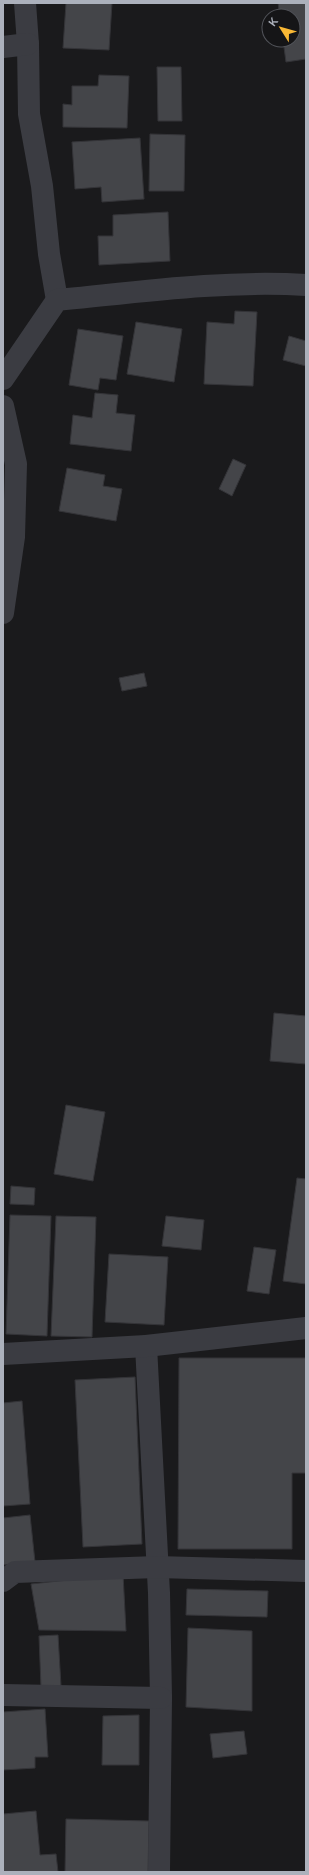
<svg xmlns="http://www.w3.org/2000/svg" width="309" height="1875" font-family="Raleway,sans-serif">
<style>
.building{fill:#444549;stroke:#343438}
.lines{fill:none;stroke-linecap:round;stroke-linejoin:round}
.minor{stroke:#3b3c42;stroke-width:22}
</style>
<rect width="100%" height="100%" fill="#1a1a1c"/>
<g class="building">
<polygon points="66,3 112,3 109,50 63,48"/>
<polygon points="278,3 306,3 306,59 286,62 283,40 293,40 293,16 280,16"/>
<polygon points="157,67 181,67 182,121 158,121"/>
<polygon points="99,75 129,76 127,128 63,127 63,104 72,105 72,86 98,86"/>
<polygon points="150,134 185,135 184,191 149,191"/>
<polygon points="140,138 144,199 102,202 101,187 75,189 72,142"/>
<polygon points="168,212 170,261 99,265 98,236 113,236 113,215"/>
<polygon points="235,311 257,312 253,386 204,384 207,322 234,324"/>
<polygon points="136,322 182,329 174,382 127,374"/>
<polygon points="78,329 123,336 116,380 100,378 98,390 69,385"/>
<polygon points="289,336 306,341 306,339 306,366 283,360"/>
<polygon points="95,393 118,395 116,413 135,415 131,451 70,444 73,415 92,418"/>
<polygon points="233,459 246,465 232,496 219,489"/>
<polygon points="67,468 105,475 103,486 122,489 116,521 59,511"/>
<polygon points="144,673 147,686 122,691 119,678"/>
<polygon points="274,1013 306,1016 306,1064 270,1061"/>
<polygon points="66,1105 105,1112 93,1181 54,1174"/>
<polygon points="297,1178 306,1179 306,1284 283,1281"/>
<polygon points="11,1186 35,1188 34,1205 10,1204"/>
<polygon points="10,1215 51,1216 47,1336 6,1334"/>
<polygon points="56,1216 96,1217 92,1337 51,1336"/>
<polygon points="166,1216 204,1220 201,1250 162,1246"/>
<polygon points="254,1247 276,1250 269,1294 247,1291"/>
<polygon points="109,1254 168,1257 164,1325 105,1322"/>
<polygon points="179,1358 306,1358 306,1473 292,1473 292,1549 178,1549"/>
<polygon points="135,1377 142,1544 83,1547 75,1380"/>
<polygon points="22,1401 30,1504 3,1506 3,1403"/>
<polygon points="30,1515 35,1562 3,1565 3,1518"/>
<polygon points="123,1574 126,1631 39,1630 31,1584"/>
<polygon points="187,1589 268,1591 267,1617 186,1615"/>
<polygon points="188,1628 252,1631 252,1711 186,1707"/>
<polygon points="58,1635 61,1686 41,1687 39,1636"/>
<polygon points="45,1709 48,1757 35,1757 35,1768 3,1770 3,1712"/>
<polygon points="139,1715 139,1765 102,1765 103,1716"/>
<polygon points="244,1731 247,1754 213,1758 210,1734"/>
<polygon points="36,1811 40,1855 56,1854 58,1872 3,1872 3,1814"/>
<polygon points="66,1819 149,1821 148,1872 65,1872"/>
</g>
<g class="lines">
<g class="minor">
<polyline points="25,3 28,44 29,114 42,186 49,254 57,300"/>
<polyline points="3,47 28,44"/>
<path d="M3 379 57 300C139 292 223 280 306 285"/>
<polyline points="3,406 16,464 14,537 3,613"/>
<polyline points="146,1346 159,1593 161,1698 159,1872"/>
<polyline points="3,1354 146,1346 306,1328"/>
<polyline points="3,1581 15,1572 157,1567 306,1571"/>
<polyline points="3,1695 161,1698"/>
</g>
</g>
<rect width="309" height="1875" fill="none" stroke="#acb1bc" stroke-width="8"/>
<g transform="translate(281 28) rotate(307)"><circle r="19" fill="#151517" stroke="#515359"/>
<path d="M0-3L7 15L0 10L-7 15Z" fill="#f9b835"/>
<text y="-6" font-size="11" font-weight="bold" text-anchor="middle" fill="#acb1bc">K</text>
</g>
</svg>
